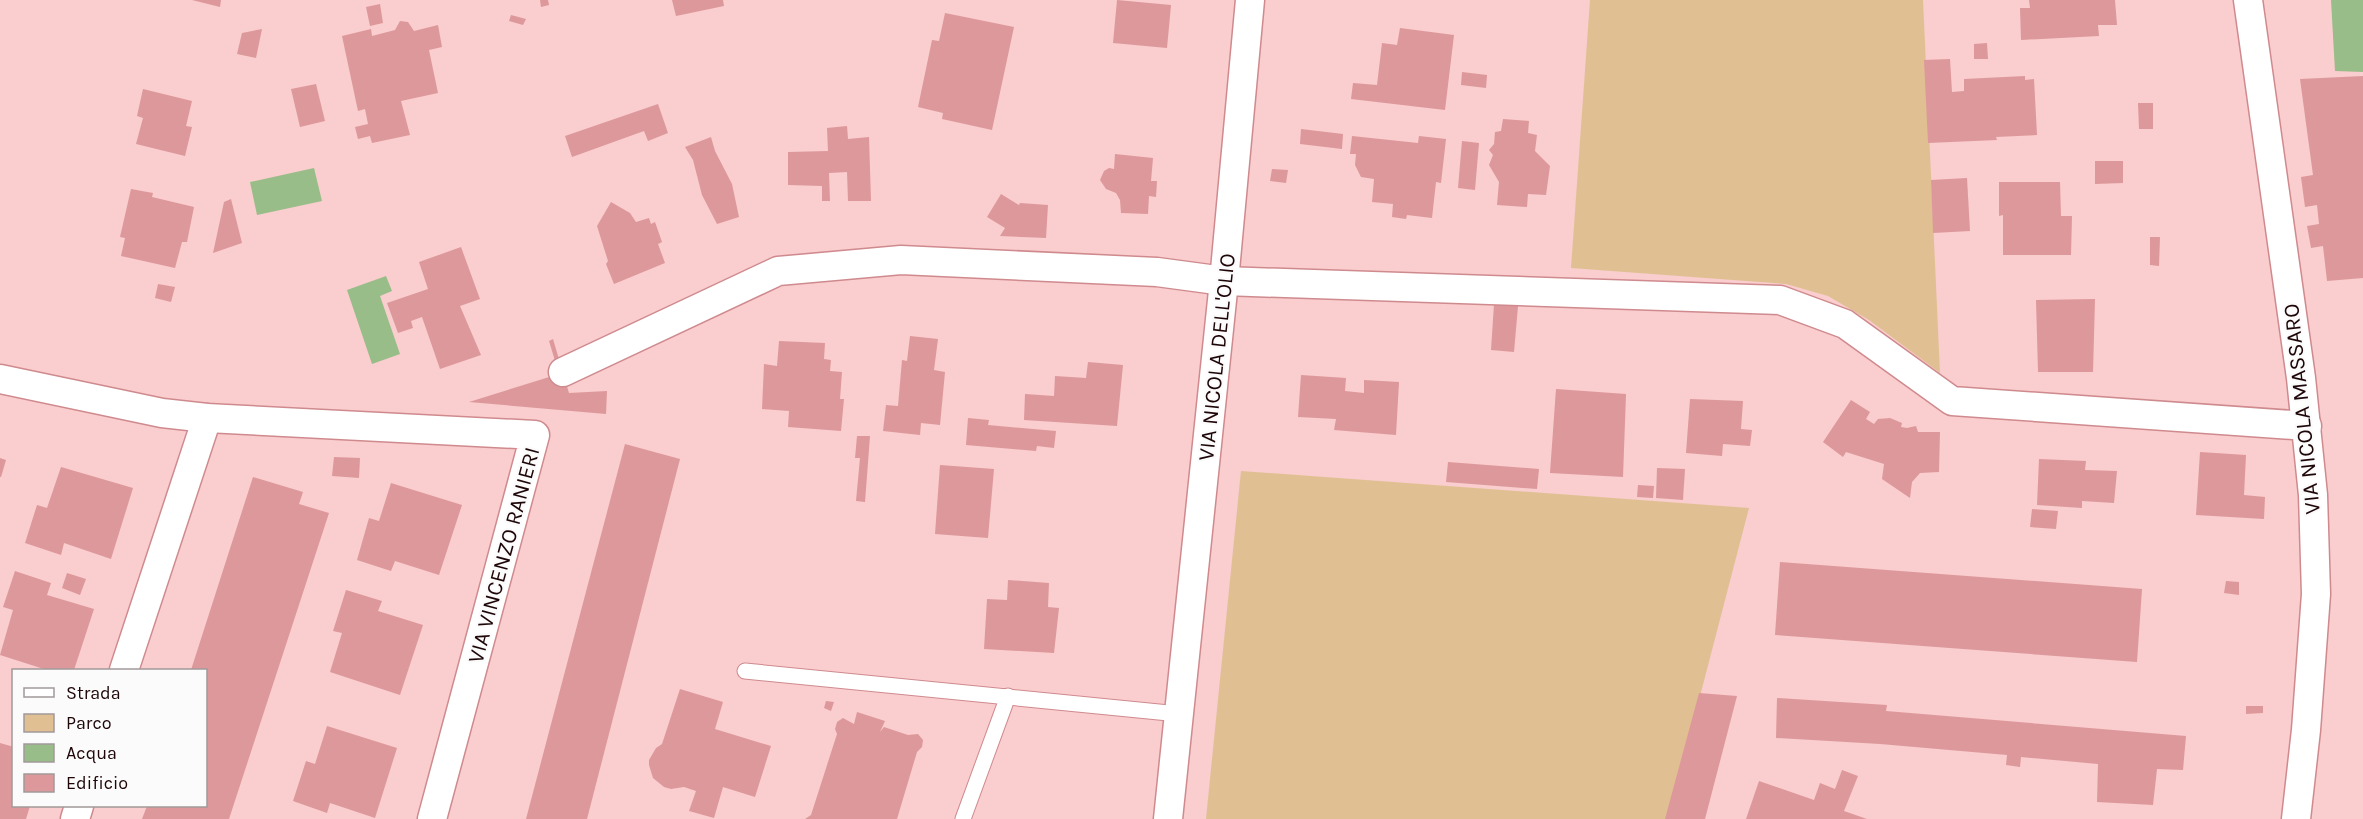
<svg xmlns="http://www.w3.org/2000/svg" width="2363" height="819" font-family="Karla,sans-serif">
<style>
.green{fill:#e0c092}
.water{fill:#98bd88}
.building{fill:#dd989b}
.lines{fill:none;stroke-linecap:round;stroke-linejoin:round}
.lane-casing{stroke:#cf8a8e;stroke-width:17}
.street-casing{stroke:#cf8a8e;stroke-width:31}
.lane{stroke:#fff;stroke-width:15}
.street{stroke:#fff;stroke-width:28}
.labels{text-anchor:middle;stroke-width:4.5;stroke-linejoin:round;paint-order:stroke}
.street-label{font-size:22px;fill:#1d0508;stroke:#fbfbfb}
</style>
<rect width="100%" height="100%" fill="#facdce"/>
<g class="green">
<polygon points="1590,0 1923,0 1940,373 1869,320 1828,296 1786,284 1571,268"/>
<polygon points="1241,471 1749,508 1668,819 1206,819"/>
</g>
<g class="water">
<polygon points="2331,0 2363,0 2363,72 2335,71"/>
<polygon points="314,168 322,201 257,215 250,182"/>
<polygon points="386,276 392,291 380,296 400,354 372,364 347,290"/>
</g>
<g class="building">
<polygon points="192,0 221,0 220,7"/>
<polygon points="540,0 548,0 549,5 541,7"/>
<polygon points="672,0 723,0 724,6 676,16"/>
<polygon points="1117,0 1171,5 1167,48 1113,43"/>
<polygon points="2029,0 2115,0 2117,25 2098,25 2099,36 2021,40 2020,8 2030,8"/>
<polygon points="380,4 383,23 370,26 366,7"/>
<polygon points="945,13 1014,27 992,130 942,119 943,113 918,107 932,40 939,41"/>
<polygon points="511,15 526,19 523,25 509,21"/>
<polygon points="400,21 408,22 414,31 438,25 442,47 429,50 438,93 401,101 410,135 372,143 370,136 358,139 355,127 368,124 365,109 358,111 342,36 371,29 372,36 395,30"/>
<polygon points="1400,28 1454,35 1445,110 1351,99 1353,83 1377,85 1382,43 1397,45"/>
<polygon points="262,29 256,58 237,54 242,33"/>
<polygon points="1987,43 1988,59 1974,59 1974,44"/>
<polygon points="1950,59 1952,92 1964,91 1964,79 2025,76 2025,80 2034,79 2037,135 1996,137 1997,140 1928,143 1924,60"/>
<polygon points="1462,72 1487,75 1486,88 1461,85"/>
<polygon points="2363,76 2363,278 2327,281 2323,246 2311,248 2307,226 2319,224 2317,205 2305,207 2301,177 2313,175 2300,79"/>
<polygon points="316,84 325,121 300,127 291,89"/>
<polygon points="143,89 192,101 186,126 192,127 185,156 136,144 143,118 137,116"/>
<polygon points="2138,103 2153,103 2153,129 2139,129"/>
<polygon points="658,104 668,133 648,141 644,131 572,157 565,136"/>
<polygon points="1503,119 1529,121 1528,133 1537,135 1535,151 1550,166 1546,195 1528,194 1527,207 1497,205 1499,182 1489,165 1493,155 1489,150 1494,144 1495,132 1501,131"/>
<polygon points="847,126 848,139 869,137 871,201 848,201 847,172 829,173 830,201 822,201 822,186 788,185 788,152 828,151 827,128"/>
<polygon points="1301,129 1343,134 1342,149 1300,144"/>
<polygon points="1352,136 1418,143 1419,136 1446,139 1441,183 1436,182 1432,218 1407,215 1406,219 1392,217 1393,204 1372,202 1374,179 1361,177 1355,165 1356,154 1350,154"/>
<polygon points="711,137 715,151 732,184 739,217 717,224 702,195 693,160 685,147"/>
<polygon points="1462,141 1479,143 1475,190 1458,188"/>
<polygon points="1115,154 1153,158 1151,181 1157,181 1156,197 1149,196 1148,214 1121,213 1120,200 1116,193 1106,189 1100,180 1104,171 1109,168 1114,169"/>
<polygon points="2095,161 2123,161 2123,183 2095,184"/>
<polygon points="1272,169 1288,170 1286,183 1270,181"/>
<polygon points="1967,178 1970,231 1933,233 1931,180"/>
<polygon points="1999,182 2060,182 2061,216 2072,216 2071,255 2003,255 2003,215 1999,216"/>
<polygon points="131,189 153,193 152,197 194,207 187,242 182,242 175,268 121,256 125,238 120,237"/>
<polygon points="1001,194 1019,205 1020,203 1048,205 1046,238 1000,236 1005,228 987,217"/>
<polygon points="231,199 242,243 213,253 224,202"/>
<polygon points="611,202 630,213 636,222 649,218 651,224 655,222 662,242 658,244 665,263 614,284 606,264 608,261 597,226"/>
<polygon points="2150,237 2160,237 2159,266 2150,265"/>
<polygon points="461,247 480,299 460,306 481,355 440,369 422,317 411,321 413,328 398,333 387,303 428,289 419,262"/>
<polygon points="158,284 175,287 171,302 155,298"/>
<polygon points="2095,299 2093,372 2038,372 2036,300"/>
<polygon points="1494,304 1518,306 1514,352 1491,350"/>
<polygon points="910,336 938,339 934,370 945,372 940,425 921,423 920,435 883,431 886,405 898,406 902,360 907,361"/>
<polygon points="553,339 569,393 607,391 606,414 469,402 559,374 549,341"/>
<polygon points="779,341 825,343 824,359 831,360 830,371 842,372 840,399 844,399 841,431 788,427 789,411 762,409 764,364 777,366"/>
<polygon points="1088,362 1123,365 1117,426 1024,420 1025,394 1054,396 1055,376 1086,378"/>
<polygon points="1301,375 1346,378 1345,391 1364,393 1364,380 1399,382 1396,435 1334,430 1336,419 1298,417"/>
<polygon points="1556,389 1626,394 1623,477 1550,473"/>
<polygon points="1690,399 1743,401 1741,429 1752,430 1750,446 1723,444 1722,456 1686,453"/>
<polygon points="1851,400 1870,412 1866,419 1874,424 1878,419 1890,418 1902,423 1901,427 1907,428 1916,426 1918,432 1940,432 1939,472 1920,473 1912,482 1910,498 1882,479 1884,464 1846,452 1843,457 1823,442"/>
<polygon points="968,418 989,420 988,425 1056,431 1054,448 1037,446 1036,451 966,445"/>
<polygon points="857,436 870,436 865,502 856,501 860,458 855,458"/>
<polygon points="625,444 680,459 587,819 526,819"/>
<polygon points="2200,452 2246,455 2244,495 2265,497 2264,519 2196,515"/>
<polygon points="334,457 360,458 359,478 332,476"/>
<polygon points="0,458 6,460 1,477 0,477"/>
<polygon points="2039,459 2086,461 2085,470 2117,471 2114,503 2082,501 2082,508 2037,505"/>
<polygon points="1448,462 1539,469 1537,489 1446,482"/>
<polygon points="940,465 994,469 988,538 935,534"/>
<polygon points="61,467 133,488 111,559 64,543 61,555 25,543 37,505 47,508"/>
<polygon points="1657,468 1685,469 1683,500 1656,498"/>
<polygon points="253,477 303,492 299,504 329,513 229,819 142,819 147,806 206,806 206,670 191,670"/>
<polygon points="391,483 462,505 439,575 395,561 391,571 357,560 369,518 379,521"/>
<polygon points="1638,485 1654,486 1653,498 1637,497"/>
<polygon points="2032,509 2058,511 2056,529 2030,527"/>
<polygon points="1780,562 2142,589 2137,662 1775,635"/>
<polygon points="15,571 51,583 47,595 94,609 74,670 47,670 0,655 13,610 3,607"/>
<polygon points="67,573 86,579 80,595 62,588"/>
<polygon points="1008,580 1049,583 1048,607 1059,608 1054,653 984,649 987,599 1007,600"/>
<polygon points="2226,581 2239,582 2239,595 2224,593"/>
<polygon points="346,590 382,601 378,611 423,625 400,695 330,672 342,633 333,631"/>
<polygon points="680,689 723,702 715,729 771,746 755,797 723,787 714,818 689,811 696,791 684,787 671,789 664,787 653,778 649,765 649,760 656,748 662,744"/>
<polygon points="1699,693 1737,696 1705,819 1665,819"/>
<polygon points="1777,698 1887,705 1886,711 2186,736 2183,770 2157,769 2153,805 2097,802 2098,764 2021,757 2020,767 2006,765 2007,755 1880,744 1776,738"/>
<polygon points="826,701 834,702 831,711 824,708"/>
<polygon points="2246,706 2263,706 2263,713 2246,714"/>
<polygon points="857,712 885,721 880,732 884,727 908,735 918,734 923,740 922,747 917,752 897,819 805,819 811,815 837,734 835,729 837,722 843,718 854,724"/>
<polygon points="327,726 397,748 375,818 330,803 327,813 293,801 306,761 315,764"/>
<polygon points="0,743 14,747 14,806 30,806 26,819 0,819"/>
<polygon points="1842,770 1858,776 1844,811 1867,819 1746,819 1759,781 1814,800 1820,783 1835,789"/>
</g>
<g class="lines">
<defs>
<g id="lane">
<polyline points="745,671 1179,714"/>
<polyline points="963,819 1008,696"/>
</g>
<g id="street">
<polyline points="2248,0 2301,378 2313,495 2316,594 2306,730 2296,819"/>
<polyline points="563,372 778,271 901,260 1157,272 1224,281 1780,300 1845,324 1952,401 2307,426"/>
<polyline points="0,379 162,413 207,418 535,435 432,819"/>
<polyline points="124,670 207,418"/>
<polyline points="75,819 79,806"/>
<polyline points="1168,819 1224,281 1250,0"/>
</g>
</defs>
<use href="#lane" class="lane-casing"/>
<use href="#street" class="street-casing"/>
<use href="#lane" class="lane"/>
<use href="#street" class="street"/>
</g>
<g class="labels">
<g class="street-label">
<text transform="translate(1216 357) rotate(-84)" y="8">VIA NICOLA DELL'OLIO</text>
<text transform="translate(2301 409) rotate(-96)" y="8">VIA NICOLA MASSARO</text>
<text transform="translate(503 555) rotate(-75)" y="8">VIA VINCENZO RANIERI</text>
</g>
</g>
<rect x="12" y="669" width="195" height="138" fill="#fbfbfb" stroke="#a2999a" stroke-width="1.5"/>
<rect x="24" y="688" width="30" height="9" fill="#ffffff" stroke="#a2999a" stroke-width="1.5"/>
<text x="66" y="699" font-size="18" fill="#1d0508">Strada</text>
<rect x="24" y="714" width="30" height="18" fill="#e0c092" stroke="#a2999a" stroke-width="1.5"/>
<text x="66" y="729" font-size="18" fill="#1d0508">Parco</text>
<rect x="24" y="744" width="30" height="18" fill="#98bd88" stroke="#a2999a" stroke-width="1.5"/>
<text x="66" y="759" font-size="18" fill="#1d0508">Acqua</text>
<rect x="24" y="774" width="30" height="18" fill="#dd989b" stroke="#a2999a" stroke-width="1.5"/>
<text x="66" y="789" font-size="18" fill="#1d0508">Edificio</text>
</svg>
